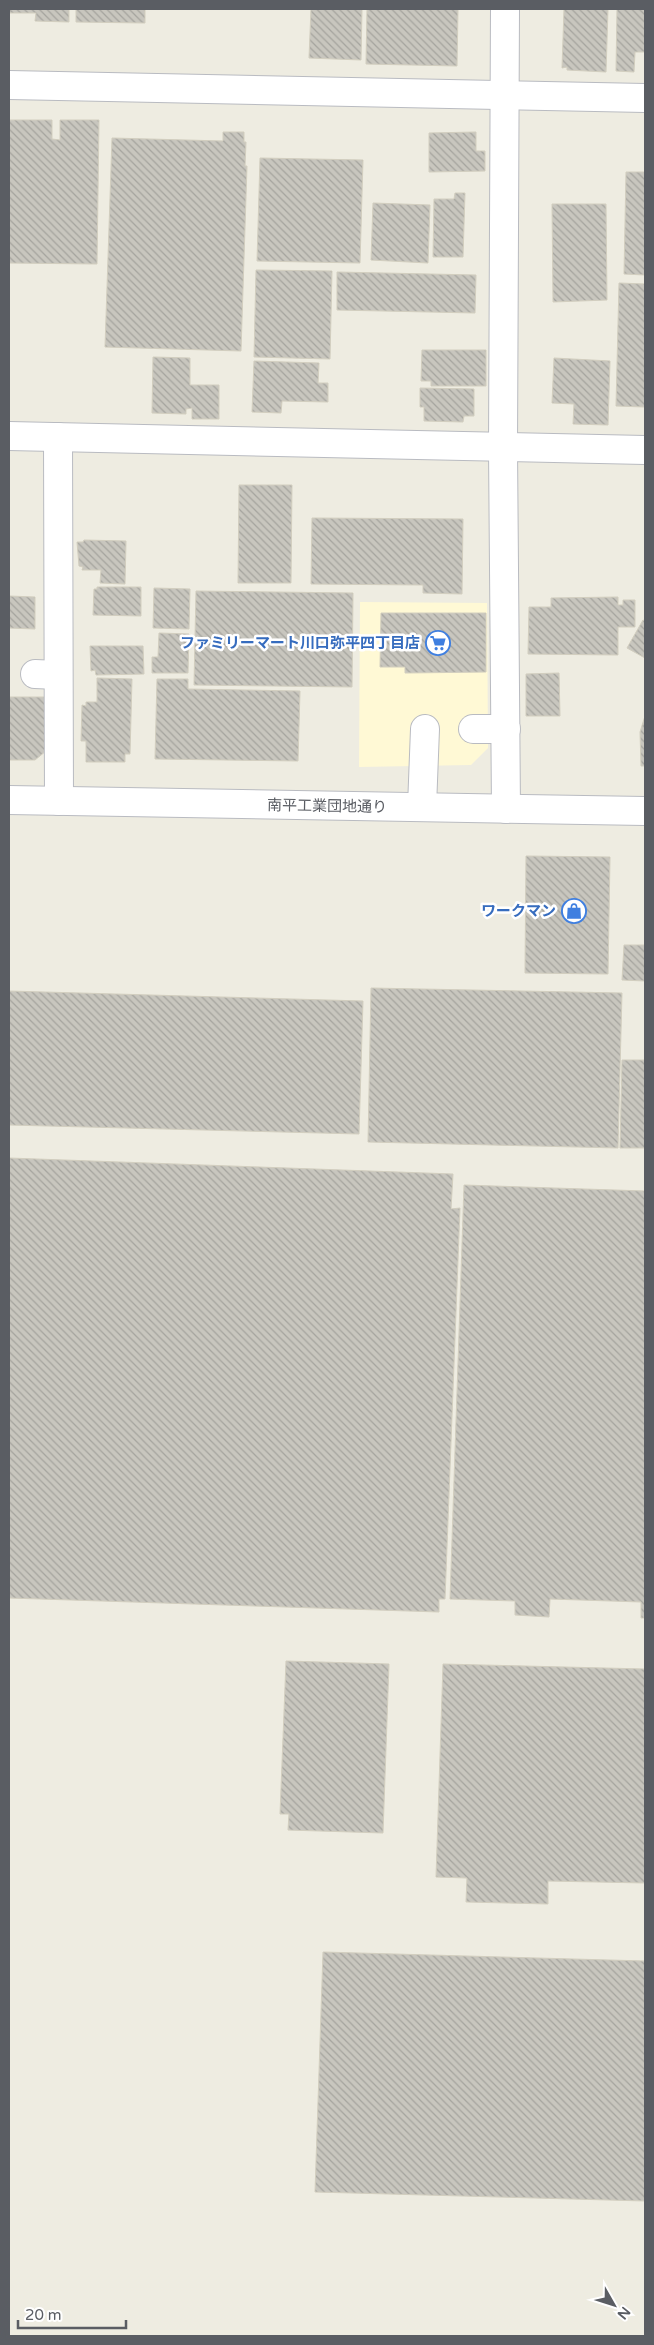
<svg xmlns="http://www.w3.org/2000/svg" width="654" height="2345" font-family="'Varela Round','Noto Sans JP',sans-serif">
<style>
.commercial{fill:#fff9d5}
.building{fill:url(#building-back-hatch);stroke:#d2cebf}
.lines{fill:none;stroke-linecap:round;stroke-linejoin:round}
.minor-casing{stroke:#b9bbc1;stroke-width:30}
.minor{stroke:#fff;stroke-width:28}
.labels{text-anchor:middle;stroke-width:5;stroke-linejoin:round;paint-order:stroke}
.shop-label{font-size:15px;font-weight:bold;fill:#366cbe;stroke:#fff;text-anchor:end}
.street-label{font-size:15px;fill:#5a5d63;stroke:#fff}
</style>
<defs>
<pattern id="building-back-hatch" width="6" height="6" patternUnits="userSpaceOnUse" patternTransform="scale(1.25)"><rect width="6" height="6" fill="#c8c6be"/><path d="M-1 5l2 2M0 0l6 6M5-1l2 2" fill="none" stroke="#a5a49e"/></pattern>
</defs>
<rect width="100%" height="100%" fill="#eeece1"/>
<polygon class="commercial" points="360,602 487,603 488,748 471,765 359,767"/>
<g class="building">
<polygon points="9,9 69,9 69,22 35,21 36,13 9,13 9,47"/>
<polygon points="76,9 145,9 145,23 76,22"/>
<polygon points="311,9 362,9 361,60 309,58"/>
<polygon points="367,9 458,9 457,66 366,64"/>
<polygon points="564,9 608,9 606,72 567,70 567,67 562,68"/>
<polygon points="617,9 645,9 645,52 635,52 634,72 616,71"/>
<polygon points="9,120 52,120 52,139 60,140 60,120 99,120 97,264 9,263"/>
<polygon points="223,132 244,132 244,142 246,142 245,166 247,166 241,351 105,347 112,138 223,141"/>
<polygon points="476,132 476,151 485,151 485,171 429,172 429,133"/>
<polygon points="260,158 363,160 360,263 257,261"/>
<polygon points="626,172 645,172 645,275 624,274"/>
<polygon points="455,193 465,193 463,257 433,257 434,199 454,199"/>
<polygon points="373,203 430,205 428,263 371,260"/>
<polygon points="552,204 606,204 607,300 553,302"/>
<polygon points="256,270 332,271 330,359 254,357"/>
<polygon points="337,272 476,275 475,313 337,310"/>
<polygon points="619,283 645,284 645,407 616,406"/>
<polygon points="422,350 486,350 486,386 431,386 431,381 421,381"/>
<polygon points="153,357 190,358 190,385 219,385 219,419 192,419 192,408 186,409 186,414 152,413"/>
<polygon points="554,358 610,361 608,425 573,424 574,404 552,403"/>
<polygon points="254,361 319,363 318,383 328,383 328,402 282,401 281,413 252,412"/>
<polygon points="420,388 474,389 474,416 464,416 463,422 424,421 424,407 420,407"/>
<polygon points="239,485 292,485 291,583 238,583"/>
<polygon points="312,518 463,519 462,594 423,593 423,585 311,584"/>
<polygon points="84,540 126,541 125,584 100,583 101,570 82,570 83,567 79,566 77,542 83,542"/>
<polygon points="97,587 141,587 141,616 93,615 94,589 97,589"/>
<polygon points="154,588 190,589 189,629 153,628"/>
<polygon points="196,591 353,593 352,687 194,685"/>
<polygon points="9,596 35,597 35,629 9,628"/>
<polygon points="618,597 618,605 623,605 623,600 635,600 635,627 618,627 618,655 528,654 529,607 551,607 551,598"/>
<polygon points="381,613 486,613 486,672 405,673 405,667 380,667"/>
<polygon points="643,620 645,621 645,658 627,648"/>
<polygon points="159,633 189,634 188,673 152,673 152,657 158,657"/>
<polygon points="90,646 143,646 144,674 96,675 95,670 91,671"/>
<polygon points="559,673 560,716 526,716 526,674"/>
<polygon points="97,678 132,679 130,754 125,754 125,762 86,762 86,741 81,741 82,705 86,706 86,702 97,702"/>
<polygon points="157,679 188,679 188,689 300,691 298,761 155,759"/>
<polygon points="9,697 46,697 46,751 35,760 9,760"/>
<polygon points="645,716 645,766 641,766 640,732"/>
<polygon points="526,856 610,857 608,974 525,973"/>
<polygon points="624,945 645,945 645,981 622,980"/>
<polygon points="371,988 622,993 618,1148 368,1142"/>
<polygon points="9,991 363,1001 359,1134 9,1125"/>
<polygon points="622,1060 645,1060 645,1148 620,1148"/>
<polygon points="9,1158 453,1174 451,1209 460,1208 445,1599 439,1599 439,1612 9,1598"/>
<polygon points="464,1185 645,1191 645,1618 641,1618 641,1602 550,1599 549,1617 515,1615 515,1601 450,1599"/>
<polygon points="286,1661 389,1664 383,1833 288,1830 289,1814 280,1814"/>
<polygon points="443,1664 645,1669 645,1883 548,1881 548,1904 466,1902 467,1878 436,1877"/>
<polygon points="323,1952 645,1961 645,2201 315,2192"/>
</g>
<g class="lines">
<defs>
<g id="minor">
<polyline points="505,9 503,448 506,809"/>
<polyline points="9,85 645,98"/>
<polyline points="9,436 645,450"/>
<polyline points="58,437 59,801"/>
<polyline points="35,674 58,675"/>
<polyline points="473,729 506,729"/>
<polyline points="9,800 645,811"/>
<polyline points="422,807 425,729"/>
</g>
</defs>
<use href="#minor" class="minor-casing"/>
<use href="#minor" class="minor"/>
</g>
<defs>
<symbol id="supermarket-ring" viewBox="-11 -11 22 22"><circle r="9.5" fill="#fff" stroke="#3f7fe0" stroke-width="1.5"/><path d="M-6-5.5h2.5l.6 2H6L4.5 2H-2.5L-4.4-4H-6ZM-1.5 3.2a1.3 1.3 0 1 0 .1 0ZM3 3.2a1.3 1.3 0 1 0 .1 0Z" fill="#3f7fe0"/></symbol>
<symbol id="shop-ring" viewBox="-11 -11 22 22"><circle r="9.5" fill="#fff" stroke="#3f7fe0" stroke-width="1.5"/><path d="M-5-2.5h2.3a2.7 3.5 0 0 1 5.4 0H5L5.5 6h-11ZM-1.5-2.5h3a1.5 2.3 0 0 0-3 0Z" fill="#3f7fe0"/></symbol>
</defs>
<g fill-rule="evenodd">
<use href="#supermarket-ring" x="424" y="629" width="28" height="28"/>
<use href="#shop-ring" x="560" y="897" width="28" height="28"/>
</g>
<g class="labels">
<g class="shop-label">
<text x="420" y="648">ファミリーマート川口弥平四丁目店</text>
<text x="556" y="916">ワークマン</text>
</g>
<g class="street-label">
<text transform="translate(327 806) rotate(1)" y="5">南平工業団地通り</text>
</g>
</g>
<rect width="654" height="2345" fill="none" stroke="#5a5d63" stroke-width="20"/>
<g transform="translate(614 2305) rotate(129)" stroke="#ffffff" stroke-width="4" paint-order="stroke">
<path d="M0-4L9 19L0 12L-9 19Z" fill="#5a5d63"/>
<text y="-8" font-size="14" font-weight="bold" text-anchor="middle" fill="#5a5d63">N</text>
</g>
<path d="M18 2320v8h108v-8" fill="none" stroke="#5a5d63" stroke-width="2.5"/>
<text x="25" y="2320" font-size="15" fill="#5a5d63" stroke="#ffffff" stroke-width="4" paint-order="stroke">20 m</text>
</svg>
